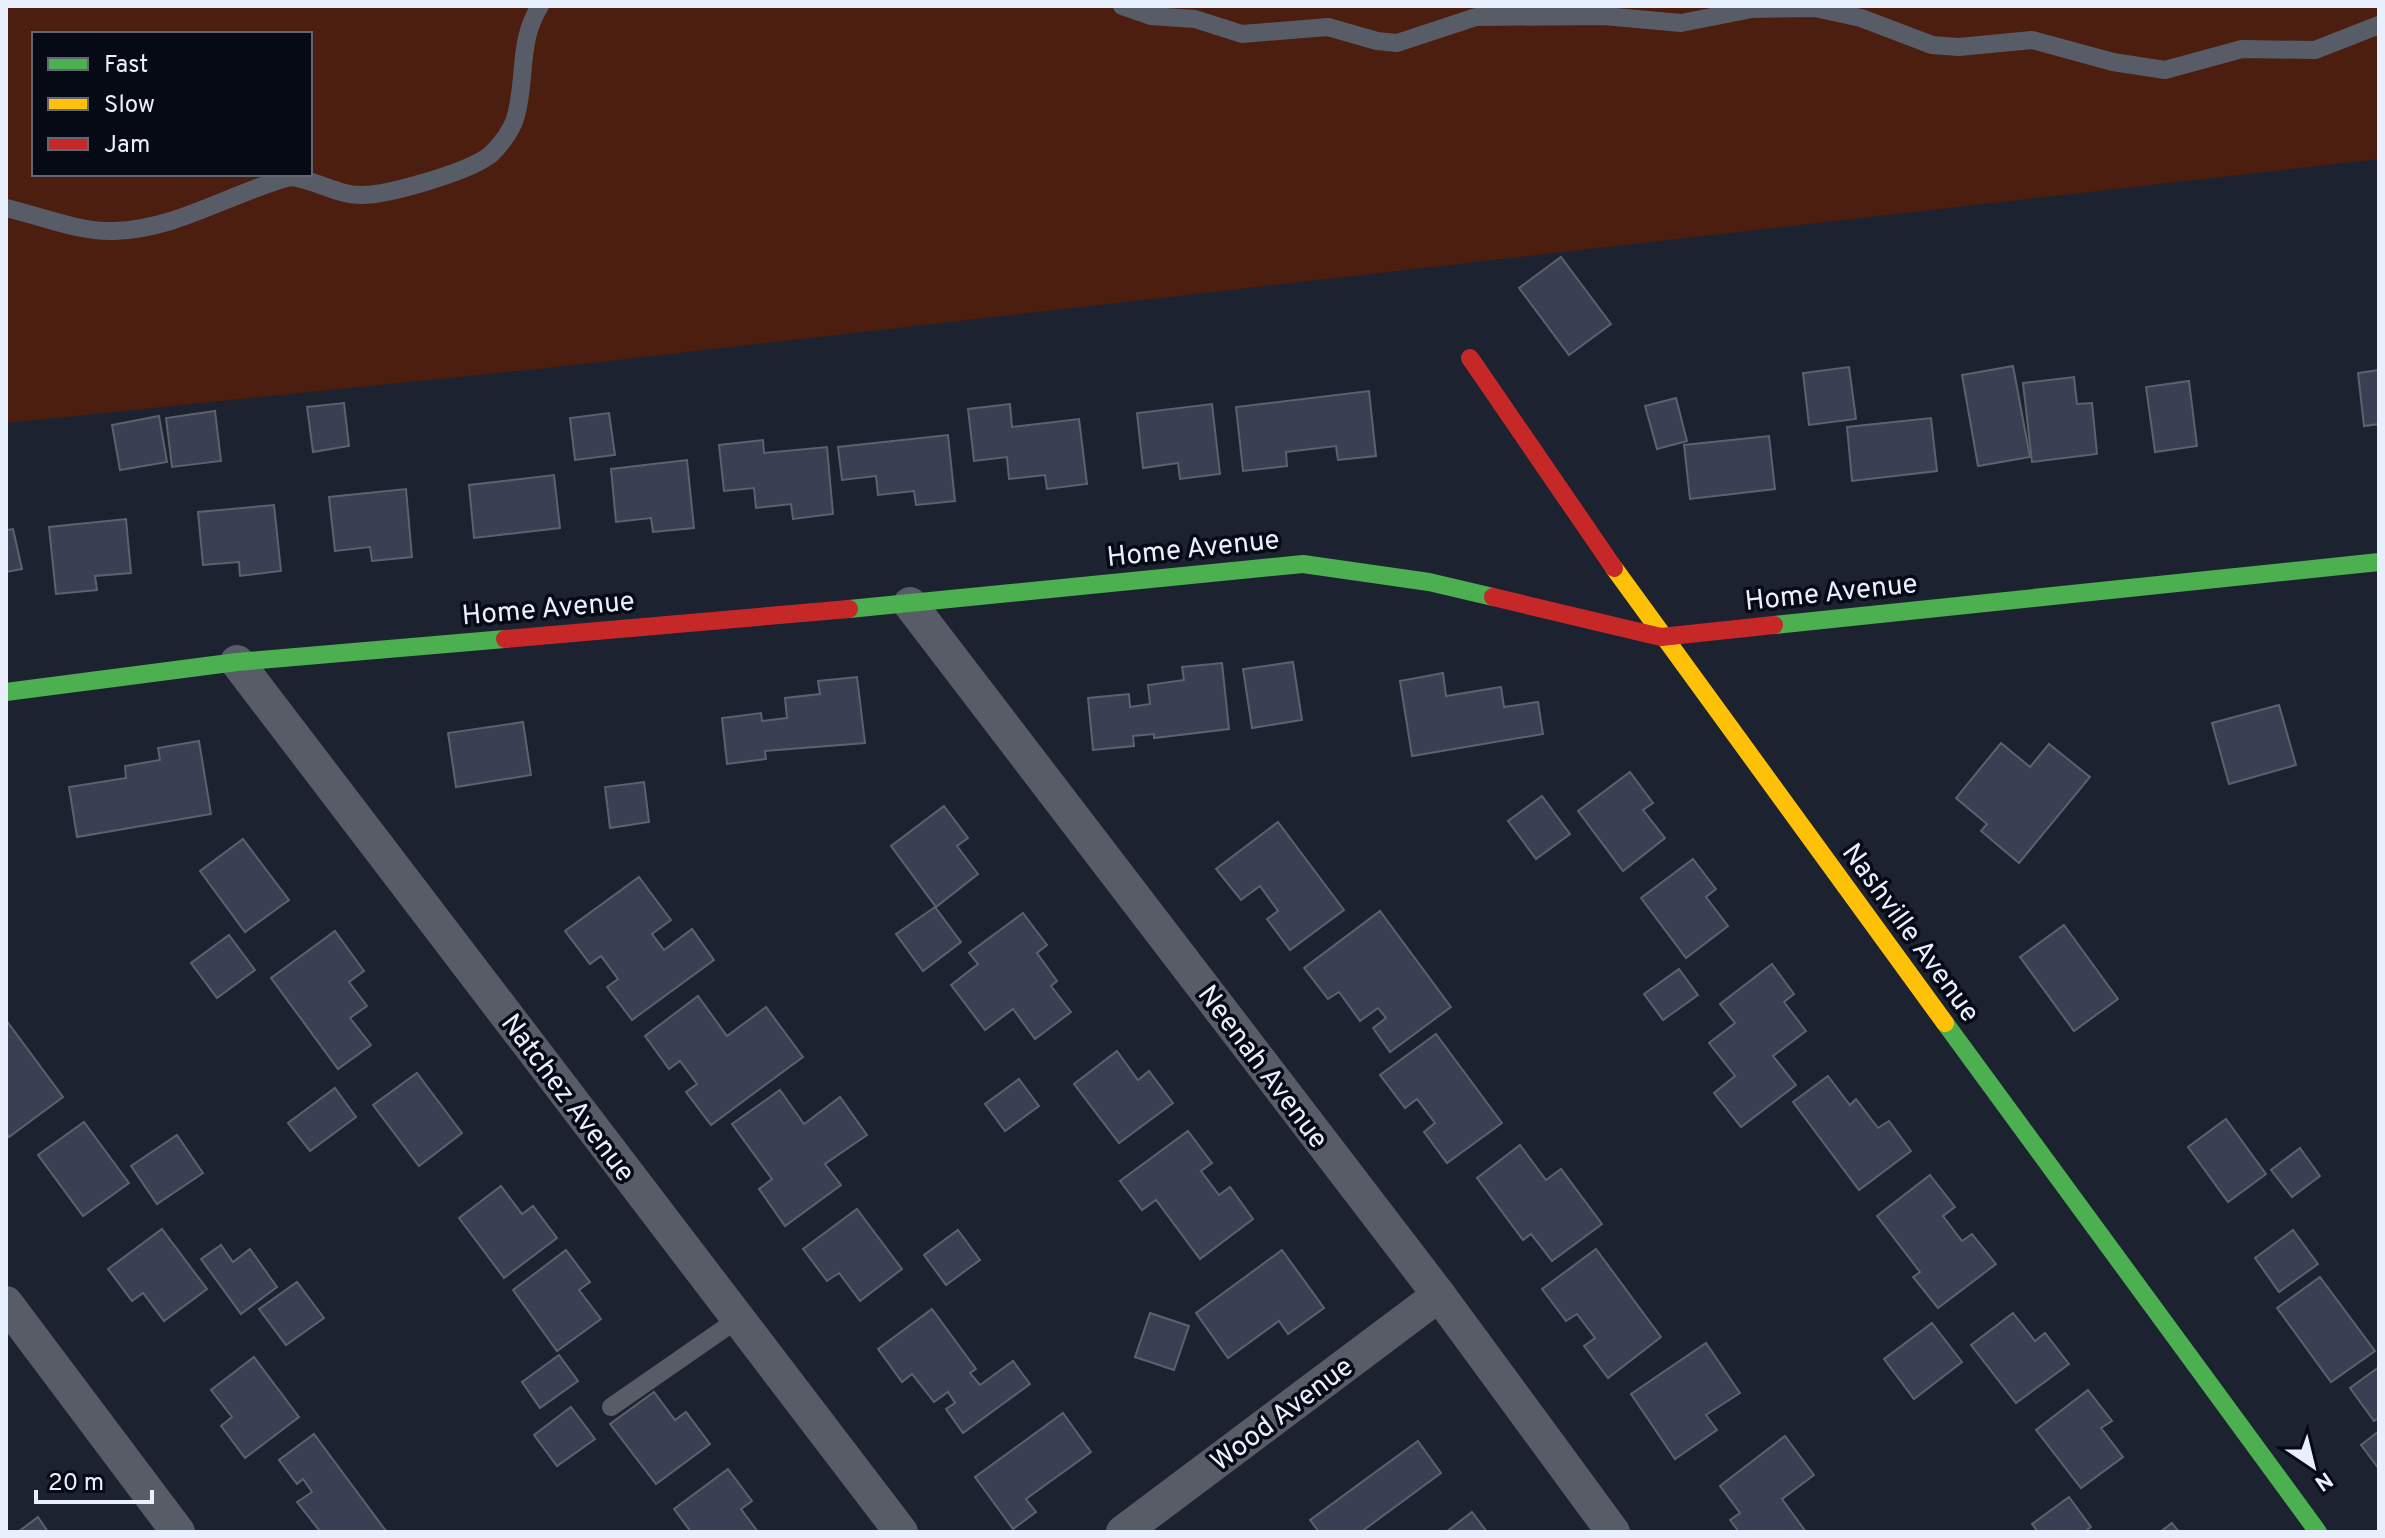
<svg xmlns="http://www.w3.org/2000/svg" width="2385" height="1538" font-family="Overpass,sans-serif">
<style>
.green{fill:#4b1e10;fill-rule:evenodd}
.building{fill:#3a4054;stroke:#5c616c;stroke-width:2}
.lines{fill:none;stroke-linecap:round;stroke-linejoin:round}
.lane{stroke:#585c66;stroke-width:18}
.street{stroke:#585c66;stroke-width:34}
.fast{stroke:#4caf50;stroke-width:18}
.slow{stroke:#ffc107;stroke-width:18}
.jam{stroke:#c62828;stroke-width:18}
.labels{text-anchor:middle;stroke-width:7;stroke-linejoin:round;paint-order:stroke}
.street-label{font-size:28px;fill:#e9f0fd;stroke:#060a15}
</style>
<rect width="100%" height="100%" fill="#1d2230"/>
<path class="green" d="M6 6H2379V159L556 367 6 423ZM34 34H310V174H34Z"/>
<g class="building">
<polygon points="1561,257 1611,324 1569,355 1519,288"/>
<polygon points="2013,366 2030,457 1978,466 1962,375"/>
<polygon points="1849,367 1856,419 1809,425 1803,373"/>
<polygon points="2379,370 2379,424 2364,426 2358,373"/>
<polygon points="2074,377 2077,404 2092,403 2097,454 2032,462 2023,383"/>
<polygon points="2189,381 2197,446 2155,452 2146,387"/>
<polygon points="1369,391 1376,456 1338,460 1336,446 1286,452 1287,466 1243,471 1236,407"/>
<polygon points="1676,398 1687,441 1657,449 1645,406"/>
<polygon points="344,403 349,446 313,452 307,407"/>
<polygon points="1010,404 1012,427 1079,419 1087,484 1047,489 1045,475 1009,479 1007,457 974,461 968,409"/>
<polygon points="1212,404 1220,474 1180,479 1178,463 1143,468 1137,413"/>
<polygon points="215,411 221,461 172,467 166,418"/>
<polygon points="609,413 615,455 575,460 570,418"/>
<polygon points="159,416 167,462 120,470 112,425"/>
<polygon points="1931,418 1937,471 1852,481 1847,427"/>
<polygon points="948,435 955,501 916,505 914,491 878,495 876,476 842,480 838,447"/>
<polygon points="1769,436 1775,489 1690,499 1684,445"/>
<polygon points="763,440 764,453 827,447 833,514 793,519 791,504 756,508 754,488 724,491 719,445"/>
<polygon points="687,460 694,528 653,532 651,518 616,522 611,469"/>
<polygon points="554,475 560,528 474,538 469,485"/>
<polygon points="406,489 412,557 372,561 370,547 335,551 329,497"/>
<polygon points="274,505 281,571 240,576 239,562 203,565 198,512"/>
<polygon points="126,519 131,573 95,576 97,590 56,594 49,527"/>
<polygon points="13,529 22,569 6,572 6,530"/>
<polygon points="1293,662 1302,720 1252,728 1243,669"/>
<polygon points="1222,663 1229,729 1154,738 1154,734 1133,736 1134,746 1093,750 1088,698 1129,694 1130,707 1150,704 1148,685 1184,680 1182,667"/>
<polygon points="1443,673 1446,696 1501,687 1504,707 1538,702 1543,734 1412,756 1400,681"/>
<polygon points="857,677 865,743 765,751 766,759 727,764 722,718 761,713 762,721 787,718 785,698 820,694 818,681"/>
<polygon points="2279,705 2296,765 2229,784 2212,723"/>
<polygon points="523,722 531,775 456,787 448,733"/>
<polygon points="199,741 211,814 77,837 69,787 126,778 125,766 160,760 158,748"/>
<polygon points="2001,743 2030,767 2049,744 2090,777 2019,863 1981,831 1987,824 1956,798"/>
<polygon points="1630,772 1653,803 1643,810 1665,838 1623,871 1578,811"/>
<polygon points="644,782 649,822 610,828 605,787"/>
<polygon points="1542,796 1570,834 1536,859 1508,821"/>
<polygon points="944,806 968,838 957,846 978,874 936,907 891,846"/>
<polygon points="1278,822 1344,910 1290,950 1267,919 1278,911 1260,886 1241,900 1216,869"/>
<polygon points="243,839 289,900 245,932 200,871"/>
<polygon points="1693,859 1716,889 1706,897 1728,926 1686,958 1641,898"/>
<polygon points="639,877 671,920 652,934 664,950 692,929 714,960 632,1020 607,987 618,979 601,956 590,964 565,931"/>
<polygon points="935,907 961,942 923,971 896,934"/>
<polygon points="1380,911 1451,1007 1390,1052 1373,1028 1386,1018 1378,1008 1360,1021 1339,992 1328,999 1304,968"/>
<polygon points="1023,913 1047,945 1037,953 1057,981 1051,986 1071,1012 1035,1039 1013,1009 985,1030 951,985 978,964 969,953"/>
<polygon points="2064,925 2118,999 2074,1031 2020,957"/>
<polygon points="335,931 364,971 349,982 367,1006 350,1018 371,1045 338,1069 271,978"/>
<polygon points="229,935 255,970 217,998 191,963"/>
<polygon points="1772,964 1794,994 1784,1002 1806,1031 1773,1056 1796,1085 1741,1127 1714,1093 1735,1076 1709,1043 1735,1023 1720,1004"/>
<polygon points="1679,969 1698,995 1663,1020 1644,994"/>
<polygon points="698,996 727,1036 766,1007 803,1057 711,1125 686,1092 697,1084 680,1061 669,1069 645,1036"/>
<polygon points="6,1020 63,1097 9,1137 6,1132"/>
<polygon points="1436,1034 1502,1123 1447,1163 1424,1132 1435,1123 1417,1099 1405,1108 1380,1075"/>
<polygon points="1117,1051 1138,1080 1149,1071 1173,1103 1119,1143 1074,1084"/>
<polygon points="417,1073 462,1133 419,1166 373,1105"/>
<polygon points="1828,1076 1850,1105 1856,1099 1878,1128 1889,1121 1911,1151 1859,1190 1793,1102"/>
<polygon points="1019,1079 1039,1106 1005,1131 985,1104"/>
<polygon points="335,1088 356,1117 310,1151 288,1123"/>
<polygon points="780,1090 804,1124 840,1097 867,1135 825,1164 841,1185 785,1226 759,1189 772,1179 732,1124"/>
<polygon points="2226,1119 2266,1174 2228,1202 2188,1147"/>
<polygon points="84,1122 129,1183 83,1216 38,1155"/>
<polygon points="1188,1131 1212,1163 1201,1171 1219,1195 1230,1187 1253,1219 1200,1259 1156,1200 1142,1210 1120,1181"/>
<polygon points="177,1135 203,1173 157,1204 131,1166"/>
<polygon points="1520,1145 1546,1180 1561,1169 1602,1224 1552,1261 1531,1234 1523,1240 1477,1178"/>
<polygon points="2300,1148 2320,1176 2292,1197 2271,1170"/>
<polygon points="1930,1175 1955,1207 1943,1216 1962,1241 1972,1234 1996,1264 1938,1308 1913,1277 1920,1272 1877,1216"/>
<polygon points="501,1186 522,1214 533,1206 557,1238 504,1278 459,1218"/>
<polygon points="857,1209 902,1269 860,1301 839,1273 827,1281 803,1249"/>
<polygon points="162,1229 207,1289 164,1321 143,1293 132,1301 108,1269"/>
<polygon points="958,1230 980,1260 946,1285 924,1255"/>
<polygon points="2293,1230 2318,1264 2279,1292 2255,1258"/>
<polygon points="221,1245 233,1262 250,1249 277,1287 241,1314 201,1259"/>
<polygon points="1596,1249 1661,1337 1608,1378 1584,1346 1595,1338 1577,1314 1566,1321 1542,1289"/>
<polygon points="566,1250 590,1282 579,1290 601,1319 557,1351 513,1290"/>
<polygon points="1282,1250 1324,1308 1288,1334 1279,1321 1228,1358 1196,1313"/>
<polygon points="2320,1277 2375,1351 2331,1382 2277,1308"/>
<polygon points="297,1282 324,1318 286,1345 259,1309"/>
<polygon points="932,1309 976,1369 970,1373 980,1385 1013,1361 1030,1384 963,1433 946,1409 955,1403 948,1392 934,1402 912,1374 902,1382 878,1349"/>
<polygon points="1150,1313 1189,1326 1174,1370 1135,1357"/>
<polygon points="2013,1313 2035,1341 2045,1333 2069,1364 2016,1403 1971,1345"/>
<polygon points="1932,1323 1962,1362 1914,1399 1884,1359"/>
<polygon points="1706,1343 1740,1393 1706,1415 1717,1430 1675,1459 1631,1394"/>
<polygon points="559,1355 578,1381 540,1408 522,1382"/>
<polygon points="254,1357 299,1417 245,1458 221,1426 232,1417 211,1390"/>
<polygon points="2379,1367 2379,1418 2374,1421 2350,1388"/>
<polygon points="2088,1390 2112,1421 2101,1428 2123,1457 2081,1488 2036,1430"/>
<polygon points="654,1392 675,1420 686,1412 710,1444 656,1484 610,1424"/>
<polygon points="571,1407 595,1439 557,1466 534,1435"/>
<polygon points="1063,1413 1091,1452 1026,1499 1036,1512 1013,1529 975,1477"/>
<polygon points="2379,1431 2379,1469 2361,1445"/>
<polygon points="314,1434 386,1531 385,1532 316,1532 319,1530 297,1502 312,1492 303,1479 297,1484 279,1460"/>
<polygon points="1785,1436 1814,1475 1782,1499 1806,1532 1739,1532 1730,1520 1740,1513 1720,1486"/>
<polygon points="1418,1441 1441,1473 1361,1532 1319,1532 1310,1520"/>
<polygon points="728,1469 752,1501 741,1509 758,1532 691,1532 674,1509"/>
<polygon points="2069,1497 2091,1527 2084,1532 2038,1532 2032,1524"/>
<polygon points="1472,1512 1487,1532 1446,1532"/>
<polygon points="38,1517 48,1532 18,1532"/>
<polygon points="2172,1523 2179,1532 2160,1532"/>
</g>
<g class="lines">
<g class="lane">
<polyline points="1122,6 1151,16 1195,19 1242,34 1328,27 1377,41 1397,43 1476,17 1604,16 1681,23 1752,9 1815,8 1861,18 1932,45 1959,47 2032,40 2113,62 2165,70 2242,49 2315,50 2379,25"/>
<path d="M6 208C41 216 78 232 114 231 178 229 230 193 290 177 314 179 336 195 361 195 389 195 468 172 490 155 500 146 511 131 515 119 527 80 517 42 540 6"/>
<polyline points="611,1407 738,1319"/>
</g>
<g class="street">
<polyline points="910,604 1439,1295 1613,1532"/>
<polyline points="237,662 901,1532"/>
<polyline points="6,1303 178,1532"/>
<polyline points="1123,1532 1439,1295"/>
</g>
<g class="fast">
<polyline points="849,609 1303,564 1429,582 1493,597"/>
<polyline points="1774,625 2379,562"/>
<polyline points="6,692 237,662 505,639"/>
<polyline points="1945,1023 2318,1532"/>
</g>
<polyline class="slow" points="1614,568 1945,1023"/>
<g class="jam">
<polyline points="1470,358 1614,568"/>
<polyline points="1493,597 1661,637 1774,625"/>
<polyline points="505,639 849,609"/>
</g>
</g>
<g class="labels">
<g class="street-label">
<text transform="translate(1193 547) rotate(-6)" y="10">Home Avenue</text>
<text transform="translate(1831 591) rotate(-6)" y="10">Home Avenue</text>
<text transform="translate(548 607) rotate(-5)" y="10">Home Avenue</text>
<text transform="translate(1912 932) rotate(54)" y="10">Nashville Avenue</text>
<text transform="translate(1264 1066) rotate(53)" y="10">Neenah Avenue</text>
<text transform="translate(569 1097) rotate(53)" y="10">Natchez Avenue</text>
<text transform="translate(1281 1413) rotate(-37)" y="10">Wood Avenue</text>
</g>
</g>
<rect width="2385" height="1538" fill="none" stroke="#e9f0fd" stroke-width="16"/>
<rect x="32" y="32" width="280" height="144" fill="#060a15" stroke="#616672" stroke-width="2"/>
<rect x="48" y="58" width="40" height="12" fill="#4caf50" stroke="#616672" stroke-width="2"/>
<text x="104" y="72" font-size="24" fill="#e9f0fd">Fast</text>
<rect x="48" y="98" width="40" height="12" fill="#ffc107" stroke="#616672" stroke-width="2"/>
<text x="104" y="112" font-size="24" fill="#e9f0fd">Slow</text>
<rect x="48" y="138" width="40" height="12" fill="#c62828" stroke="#616672" stroke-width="2"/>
<text x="104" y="152" font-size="24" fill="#e9f0fd">Jam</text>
<g transform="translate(2313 1466) rotate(145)" stroke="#060a15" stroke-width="6" paint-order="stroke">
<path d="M0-6L14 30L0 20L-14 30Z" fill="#e9f0fd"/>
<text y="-12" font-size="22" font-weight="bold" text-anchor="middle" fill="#e9f0fd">N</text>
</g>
<path d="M36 1490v12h116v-12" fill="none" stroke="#e9f0fd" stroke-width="4"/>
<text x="48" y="1490" font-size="24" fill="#e9f0fd" stroke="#060a15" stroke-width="6" paint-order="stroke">20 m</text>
</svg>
